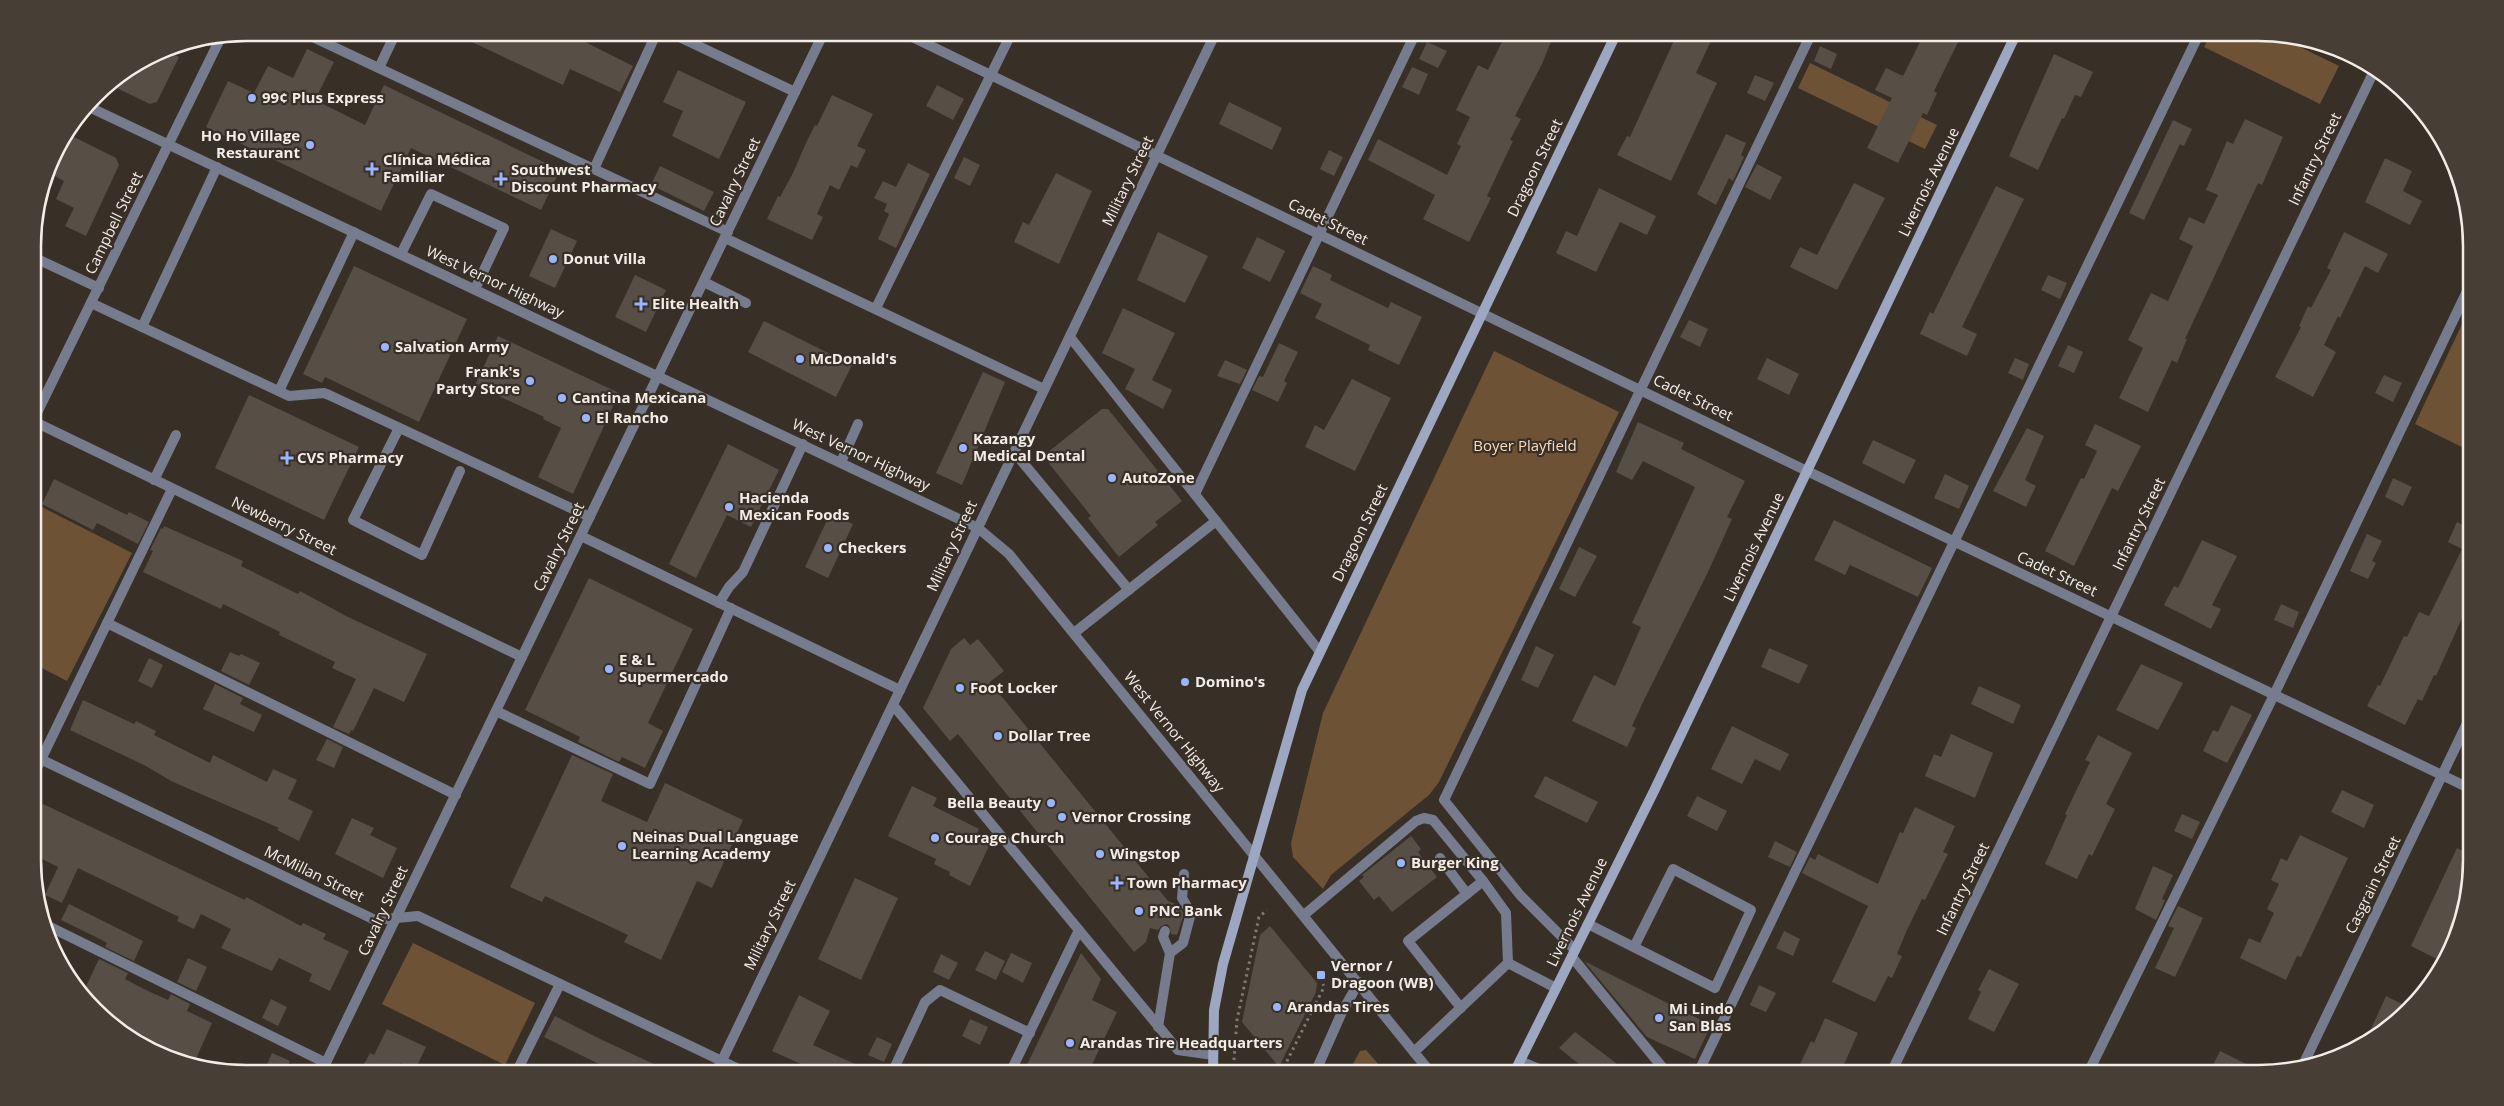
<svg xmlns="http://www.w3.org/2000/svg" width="2504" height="1106" font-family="'Open Sans',sans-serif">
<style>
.green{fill:#6e5235}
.building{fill:#574e45}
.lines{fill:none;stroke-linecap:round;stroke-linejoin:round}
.path{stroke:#817972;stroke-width:3;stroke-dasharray:2.5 4;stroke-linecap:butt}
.service{stroke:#767c8d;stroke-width:10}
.minor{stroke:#767c8d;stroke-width:10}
.tertiary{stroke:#767c8d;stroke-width:10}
.secondary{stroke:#9da7c1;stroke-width:10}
.poi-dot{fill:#9ab5fd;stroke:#382f27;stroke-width:2}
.labels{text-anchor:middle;stroke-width:4.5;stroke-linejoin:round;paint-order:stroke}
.poi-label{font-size:15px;font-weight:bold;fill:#f3ede7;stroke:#382f27;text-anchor:start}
.street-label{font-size:15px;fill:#f3ede7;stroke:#382f27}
.park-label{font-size:15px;fill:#fbdcbe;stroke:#382f27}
.rim{fill:none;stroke:#f3ede7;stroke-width:2.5}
</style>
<rect width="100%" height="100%" fill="#382f27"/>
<g class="green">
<polygon points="2212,32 2258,33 2280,37 2339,66 2320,104 2204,47"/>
<polygon points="1810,63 1937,125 1925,149 1798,88"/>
<polygon points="2470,307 2470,451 2415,424"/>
<polygon points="1494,351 1619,412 1439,782 1429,795 1331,875 1323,889 1293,857 1291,843 1323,713"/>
<polygon points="34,503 132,553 67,681 34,664"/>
<polygon points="413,943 535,1003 505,1065 382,1004"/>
<polygon points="1366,1050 1386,1073 1348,1073 1360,1051"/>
</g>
<g class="building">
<polygon points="451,32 565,32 633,66 620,92 570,69 563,85"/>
<polygon points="1507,32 1539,32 1552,39 1542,64 1515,116 1521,119 1510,140 1513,141 1487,196 1491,198 1469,242 1423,219 1435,195 1368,160 1378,139 1447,175 1461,146 1457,144 1470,117 1456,110 1478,65 1488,70"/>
<polygon points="1678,32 1715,32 1696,73 1717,83 1671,181 1617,155 1627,136 1630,137"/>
<polygon points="1925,32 1963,32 1934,91 1937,93 1927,115 1923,113 1898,163 1867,148 1892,98 1875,90 1886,68 1903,76"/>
<polygon points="1427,42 1447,51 1438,68 1419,59"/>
<polygon points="1820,46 1837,54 1831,69 1814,61"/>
<polygon points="307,49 334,62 315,100 365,125 384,85 560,170 541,210 411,148 381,211 206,127 228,81 254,93 268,66 293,78"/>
<polygon points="163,50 179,57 157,102 150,104 108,84"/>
<polygon points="2054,54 2093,72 2081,97 2075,95 2064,119 2062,118 2038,170 2009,156"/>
<polygon points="1412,67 1428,74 1419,95 1402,87"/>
<polygon points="678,70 746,102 719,159 672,136 683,111 663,102"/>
<polygon points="1755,75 1774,83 1765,101 1747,93"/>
<polygon points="937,85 964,99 953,120 926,106"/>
<polygon points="832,95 873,114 857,146 866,150 857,168 851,165 839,190 830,185 817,214 823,217 812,240 767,219 778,196 780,197 793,173 806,143 815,125 817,126"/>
<polygon points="1229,102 1282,128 1272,150 1219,124"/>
<polygon points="2245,119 2283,137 2262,185 2258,183 2185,339 2187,339 2177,363 2172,360 2148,412 2119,398 2143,348 2128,340 2151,293 2168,301 2193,246 2179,239 2189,217 2204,224 2218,195 2206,190 2227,141 2233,144"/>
<polygon points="2173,120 2192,129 2184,146 2180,144 2144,220 2129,213"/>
<polygon points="68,134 116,158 119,165 86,236 65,226 74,208 56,199 64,181 49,173 55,151"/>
<polygon points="1726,134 1746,143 1741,155 1744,157 1733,181 1729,178 1716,205 1697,194"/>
<polygon points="1329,150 1343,157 1334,176 1320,169"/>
<polygon points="964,157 980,165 970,186 954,178"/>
<polygon points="2385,158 2412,171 2403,191 2422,201 2410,225 2365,202"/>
<polygon points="908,163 930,174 896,248 878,239 889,214 884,211 887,204 874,198 883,181 896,187"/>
<polygon points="1757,164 1782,177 1770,200 1745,187"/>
<polygon points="660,166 714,192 704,211 651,185"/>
<polygon points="1056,173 1092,191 1059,264 1014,242 1023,222 1029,225"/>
<polygon points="1854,183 1885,198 1837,290 1790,267 1800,247 1817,255"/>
<polygon points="1996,186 2024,199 1962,327 1977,334 1967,356 1920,334 1930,312 1933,314"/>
<polygon points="1599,188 1656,216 1647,235 1620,222 1596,272 1556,253 1566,231 1577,236"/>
<polygon points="551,229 577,241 555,288 529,276"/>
<polygon points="1158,232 1208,256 1185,303 1137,280"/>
<polygon points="2344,232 2388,254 2378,273 2365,266 2340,318 2338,316 2324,345 2336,352 2313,397 2275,377 2301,327 2299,326 2308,306 2311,308 2331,270 2327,268"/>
<polygon points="1257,237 1285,251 1270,282 1242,268"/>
<polygon points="354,266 467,319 419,422 325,377 322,383 303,374"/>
<polygon points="1313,266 1332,275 1330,280 1388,308 1391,302 1422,317 1399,365 1368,350 1370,345 1315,318 1322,304 1300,293"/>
<polygon points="635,275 666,290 646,332 615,317"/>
<polygon points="2048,275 2067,283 2060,299 2041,290"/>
<polygon points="1123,308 1175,333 1152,380 1172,390 1163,409 1125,389 1135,369 1102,353"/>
<polygon points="1689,320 1708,329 1700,347 1680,337"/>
<polygon points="764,321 852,365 836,397 748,352"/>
<polygon points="498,336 619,393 573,494 538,477 561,428 543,419 544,417 475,385"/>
<polygon points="1279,343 1298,352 1284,381 1287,383 1278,402 1252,390 1259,376 1263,377"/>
<polygon points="2068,345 2083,352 2074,373 2058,366"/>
<polygon points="1767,358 1799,374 1789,395 1757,379"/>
<polygon points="2015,358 2029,364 2023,380 2008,373"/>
<polygon points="1225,360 1247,370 1240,384 1217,376"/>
<polygon points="983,372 1005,382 962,485 936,473"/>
<polygon points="2384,375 2402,383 2393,402 2375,393"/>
<polygon points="1352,379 1391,398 1355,471 1305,447 1315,425 1324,430"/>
<polygon points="249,395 359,447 324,520 215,468"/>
<polygon points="1102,409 1108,409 1182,501 1155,522 1158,525 1119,557 1088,518 1091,516 1043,456"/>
<polygon points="1638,422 1684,443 1681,449 1745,481 1727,517 1732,519 1708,572 1644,700 1632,726 1636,728 1627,747 1572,721 1594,675 1615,686 1641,627 1632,623 1695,487 1643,461 1632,480 1616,472"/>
<polygon points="2095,424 2141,446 2118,491 2112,488 2074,566 2045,551 2081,478 2084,479 2097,451 2085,445"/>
<polygon points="2027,428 2044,436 2025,480 2036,486 2026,507 1993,491"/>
<polygon points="1873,440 1916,460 1904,484 1862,463"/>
<polygon points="728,444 779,470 751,527 727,515 696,578 669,564"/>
<polygon points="1945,474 1969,486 1959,509 1934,498"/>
<polygon points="2393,478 2412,487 2403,506 2385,497"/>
<polygon points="54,479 127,515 129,512 149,522 138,544 97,523 93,530 42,504"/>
<polygon points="829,516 837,517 853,524 828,578 805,567"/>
<polygon points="1834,520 1932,568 1918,597 1850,565 1845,575 1814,560"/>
<polygon points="2457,522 2471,529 2471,598 2436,676 2434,675 2422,701 2418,699 2405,725 2367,706 2378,685 2380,686 2404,636 2407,637 2419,612 2429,616 2441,592 2462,549 2448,542"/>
<polygon points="164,526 243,561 241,566 298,594 300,591 346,616 427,654 404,702 374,688 353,731 351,730 349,734 333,727 356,679 332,668 335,662 279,635 280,632 223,604 221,609 143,572 153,551 150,550 161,528 163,529"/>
<polygon points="2367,534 2382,541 2372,561 2376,563 2368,579 2350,571"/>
<polygon points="2202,540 2237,556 2212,605 2221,609 2211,629 2164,605 2174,586 2178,588"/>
<polygon points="1579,547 1597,556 1575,597 1559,589"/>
<polygon points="589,578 693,629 648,723 663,731 645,768 622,757 619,762 578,742 580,737 525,710"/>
<polygon points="2281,604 2299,612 2293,628 2274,620"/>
<polygon points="964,638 970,645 978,639 1004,671 990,682 1168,901 1178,905 1184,914 1177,935 1171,934 1170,927 1167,924 1161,926 1158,930 1150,928 1146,942 1134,952 958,734 950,741 923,708 951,649"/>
<polygon points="1536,646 1554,655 1538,688 1521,680"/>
<polygon points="1769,648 1808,665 1799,684 1761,667"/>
<polygon points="230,652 239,656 241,654 260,663 249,685 221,671"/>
<polygon points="149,658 163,665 152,688 138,681"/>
<polygon points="2141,664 2183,683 2158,730 2116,710"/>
<polygon points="215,684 243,698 240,704 262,715 254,732 203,709"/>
<polygon points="1979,686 2021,705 2013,724 1971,704"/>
<polygon points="83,700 134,724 136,721 156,731 154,735 210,763 213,755 267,782 273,769 297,780 288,799 313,811 299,841 277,830 279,828 171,781 146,766 70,730"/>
<polygon points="2231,705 2252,715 2227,763 2203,751 2213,730 2218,732"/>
<polygon points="1732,726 1789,754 1780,771 1755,759 1742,784 1711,769"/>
<polygon points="1951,734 1993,753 1975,798 1925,776 1934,754 1941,757"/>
<polygon points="2098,735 2132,753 2106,804 2115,809 2092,856 2089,854 2077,879 2045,864 2067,815 2065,814 2090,762 2085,760"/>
<polygon points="327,739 343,747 334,768 316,760"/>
<polygon points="572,755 613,774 601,801 647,822 665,783 743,820 712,888 697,881 661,960 624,942 628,935 545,896 542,902 510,887"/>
<polygon points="1545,776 1598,802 1587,823 1534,797"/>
<polygon points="912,786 937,798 933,806 979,829 976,835 991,842 970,886 949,875 950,872 934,864 936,859 888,836"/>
<polygon points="2342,790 2374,805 2364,828 2331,812"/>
<polygon points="1697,796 1727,811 1717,831 1687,816"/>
<polygon points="43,804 245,900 246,897 301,926 303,923 326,934 323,939 349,951 330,991 309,981 312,974 279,958 272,971 221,948 231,929 201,914 194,929 177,921 179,917 78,868 62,903 45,895 58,867 34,855 34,822"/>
<polygon points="1915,807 1955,826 1943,852 1948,854 1925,900 1922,899 1907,930 1897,954 1902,956 1892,978 1888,976 1875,1002 1832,982 1868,906 1802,873 1810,857 1815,860 1818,854 1878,884 1900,832 1903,833"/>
<polygon points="2182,814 2200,822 2192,839 2174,831"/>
<polygon points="352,818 374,828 370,835 397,848 383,878 335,854"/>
<polygon points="2300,835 2348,858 2301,957 2297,956 2286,980 2240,958 2249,938 2260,943 2274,913 2267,909 2279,884 2271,880 2281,858 2287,861"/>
<polygon points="1411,836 1421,849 1418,852 1437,877 1392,912 1379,896 1374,900 1359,881 1364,877 1362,875"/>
<polygon points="1775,841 1797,852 1790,867 1768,857"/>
<polygon points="2457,848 2471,855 2472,860 2455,941 2443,962 2411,946"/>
<polygon points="2153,866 2173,875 2162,899 2165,900 2156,920 2135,909"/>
<polygon points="855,878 898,898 861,980 818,959"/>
<polygon points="69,904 143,941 134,961 105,947 107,943 102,940 61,920"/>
<polygon points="2178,906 2203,918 2175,977 2155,968 2174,928 2168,926"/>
<polygon points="1270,926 1317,983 1316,992 1279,1067 1242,1022 1260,935"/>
<polygon points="1784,931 1800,939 1793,956 1776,948"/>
<polygon points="985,951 1005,961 996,980 975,970"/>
<polygon points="1011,953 1032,963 1023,983 1002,972"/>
<polygon points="1081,953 1101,979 1092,1000 1117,1012 1088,1073 1023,1073"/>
<polygon points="941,954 958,963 949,980 933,972"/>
<polygon points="188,958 207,967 196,991 177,982"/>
<polygon points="99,959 128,973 125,979 148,991 168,1000 171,994 190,1004 187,1011 212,1023 194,1063 165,1057 116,1030 82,995"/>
<polygon points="1584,961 1711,1025 1695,1059 1647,1037"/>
<polygon points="1989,969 2019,984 1994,1032 1968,1019 1981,992 1978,990"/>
<polygon points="1759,985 1776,993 1766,1012 1750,1005"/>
<polygon points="799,995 830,1011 813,1045 875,1073 821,1073 772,1051"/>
<polygon points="2386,996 2410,1008 2388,1030 2365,1042"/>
<polygon points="271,999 287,1007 278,1026 262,1018"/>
<polygon points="555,1016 596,1037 673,1073 619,1073 603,1066 544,1037"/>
<polygon points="1825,1018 1858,1033 1840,1073 1796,1073 1811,1041 1814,1043"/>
<polygon points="970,1019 988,1027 980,1045 962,1036"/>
<polygon points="387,1029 426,1047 415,1070 400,1063 395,1073 359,1073 370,1053 374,1055"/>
<polygon points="1575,1032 1629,1073 1590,1073 1559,1048"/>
<polygon points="877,1037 892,1044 884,1062 868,1055"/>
<polygon points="2220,1051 2264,1073 2209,1073"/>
<polygon points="272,1053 290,1061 284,1073 275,1073 265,1069"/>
</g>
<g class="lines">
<g class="path">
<polyline points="1233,1073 1237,1020 1259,917 1267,910"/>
<polyline points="1281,1073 1324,987 1323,984"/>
</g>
<g class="service">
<polyline points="302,32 728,232"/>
<polyline points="379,68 396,32"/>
<polyline points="594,169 657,32"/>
<polyline points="725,238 1044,389"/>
<polyline points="401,254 431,194 504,228 475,289"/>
<polyline points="33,257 99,288"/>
<polyline points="704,282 746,303"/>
<polyline points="91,303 289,396 324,393 329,395 590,517"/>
<polyline points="876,308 1012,32"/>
<polyline points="142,327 217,167"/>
<polyline points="1070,337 1320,652"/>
<polyline points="279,391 354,232"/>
<polyline points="399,428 353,520 422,555 460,471"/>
<polyline points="1014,452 1129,590"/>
<polyline points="841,462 858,424"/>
<polyline points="154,480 176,435"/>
<polyline points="1195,494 1416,32"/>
<polyline points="581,536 900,690"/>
<polyline points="719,603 729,587 743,572 803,444"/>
<polyline points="107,623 456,795"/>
<polyline points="1074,633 1216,521"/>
<polyline points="893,705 1178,1050 1213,1055"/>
<polyline points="496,711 650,784 731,608"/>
<polyline points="34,774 172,489"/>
<polyline points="1440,858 1467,894"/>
<polyline points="1304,915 1416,821 1424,818 1433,820 1483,881 1506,913 1508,963"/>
<polyline points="44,924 326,1063"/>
<polyline points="1588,924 1715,988 1751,910 1673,869 1634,947"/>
<polyline points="1165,931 1163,937 1170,953"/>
<polyline points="1575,950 1520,895 1444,800 1812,32"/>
<polyline points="1572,957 1667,1073"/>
<polyline points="1461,1008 1408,941 1483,881"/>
<polyline points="1158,1027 1170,953 1183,943 1191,913 1182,898 1184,874"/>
<polyline points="1414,1052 1508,963 1556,988"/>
<polyline points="1520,1061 1549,1073"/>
<polyline points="516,1073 560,984"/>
<polyline points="892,1073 925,1002 940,990 1030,1033"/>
<polyline points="1010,1073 1079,930"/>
<polyline points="1698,1073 2200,32"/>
<polyline points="2088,1073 2274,695 2470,285"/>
</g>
<g class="minor">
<polyline points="669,32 795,92"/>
<polyline points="902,32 1807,471 2471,789"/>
<polyline points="33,421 522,657"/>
<polyline points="33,421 221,37"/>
<polyline points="34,756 375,920 418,916 747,1073"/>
<polyline points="2302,1067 2471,715"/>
<polyline points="321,1073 824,32"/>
<polyline points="716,1073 1216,32"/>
<polyline points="1315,1073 1342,1012 1359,982"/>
<polyline points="1891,1073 2375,69"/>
</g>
<polyline class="tertiary" points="89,107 978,528 1009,554 1431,1073"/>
<g class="secondary">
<polyline points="1213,1073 1214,1010 1223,964 1302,690 1617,32"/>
<polyline points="1514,1073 1654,791 2017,32"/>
</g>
</g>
<g class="poi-dot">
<circle cx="252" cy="98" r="5"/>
<circle cx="310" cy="145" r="5"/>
<path d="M369.5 161.5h5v5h5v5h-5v5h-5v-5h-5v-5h5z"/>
<path d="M498.5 171.5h5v5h5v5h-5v5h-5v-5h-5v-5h5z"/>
<circle cx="553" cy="259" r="5"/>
<path d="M638.5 296.5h5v5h5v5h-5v5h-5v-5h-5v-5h5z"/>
<circle cx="385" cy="347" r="5"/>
<circle cx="800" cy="359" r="5"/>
<circle cx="530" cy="381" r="5"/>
<circle cx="562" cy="398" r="5"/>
<circle cx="586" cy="418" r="5"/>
<circle cx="963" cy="448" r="5"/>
<path d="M284.5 450.5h5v5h5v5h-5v5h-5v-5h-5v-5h5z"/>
<circle cx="1112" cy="478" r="5"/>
<circle cx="729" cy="507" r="5"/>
<circle cx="828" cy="548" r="5"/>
<circle cx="609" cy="669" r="5"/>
<circle cx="1185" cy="682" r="5"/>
<circle cx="960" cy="688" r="5"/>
<circle cx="998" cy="736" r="5"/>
<circle cx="1051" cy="803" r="5"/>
<circle cx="1062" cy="817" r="5"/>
<circle cx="935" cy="838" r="5"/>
<circle cx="622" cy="846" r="5"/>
<circle cx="1100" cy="854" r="5"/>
<circle cx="1401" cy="863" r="5"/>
<path d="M1114.5 875.5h5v5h5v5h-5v5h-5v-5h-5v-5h5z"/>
<circle cx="1139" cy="911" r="5"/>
<rect x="1316" y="970" width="10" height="10" rx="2.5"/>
<circle cx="1277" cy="1007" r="5"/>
<circle cx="1659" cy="1018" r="5"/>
<circle cx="1070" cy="1043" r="5"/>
</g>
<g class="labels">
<g class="poi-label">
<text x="262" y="103">99¢ Plus Express</text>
<text x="300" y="141" text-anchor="end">Ho Ho Village<tspan x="300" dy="17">Restaurant</tspan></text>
<text x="383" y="165">Clínica Médica<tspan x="383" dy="17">Familiar</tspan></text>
<text x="511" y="175">Southwest<tspan x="511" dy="17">Discount Pharmacy</tspan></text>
<text x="563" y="264">Donut Villa</text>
<text x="652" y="309">Elite Health</text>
<text x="395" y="352">Salvation Army</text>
<text x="810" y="364">McDonald's</text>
<text x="520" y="377" text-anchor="end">Frank's<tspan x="520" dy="17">Party Store</tspan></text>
<text x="572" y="403">Cantina Mexicana</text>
<text x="596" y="423">El Rancho</text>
<text x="973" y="444">Kazangy<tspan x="973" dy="17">Medical Dental</tspan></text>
<text x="297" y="463">CVS Pharmacy</text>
<text x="1122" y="483">AutoZone</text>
<text x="739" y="503">Hacienda<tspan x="739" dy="17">Mexican Foods</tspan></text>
<text x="838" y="553">Checkers</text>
<text x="619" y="665">E &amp; L<tspan x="619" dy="17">Supermercado</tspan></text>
<text x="1195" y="687">Domino's</text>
<text x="970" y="693">Foot Locker</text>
<text x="1008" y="741">Dollar Tree</text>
<text x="1041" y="808" text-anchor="end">Bella Beauty</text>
<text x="1072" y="822">Vernor Crossing</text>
<text x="632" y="842">Neinas Dual Language<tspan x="632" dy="17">Learning Academy</tspan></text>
<text x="945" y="843">Courage Church</text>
<text x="1110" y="859">Wingstop</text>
<text x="1411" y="868">Burger King</text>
<text x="1127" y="888">Town Pharmacy</text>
<text x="1149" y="916">PNC Bank</text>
<text x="1331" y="971">Vernor /<tspan x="1331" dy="17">Dragoon (WB)</tspan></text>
<text x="1287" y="1012">Arandas Tires</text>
<text x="1669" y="1014">Mi Lindo<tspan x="1669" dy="17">San Blas</tspan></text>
<text x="1080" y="1048">Arandas Tire Headquarters</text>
</g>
<g class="street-label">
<text transform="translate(2315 159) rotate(-64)" y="5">Infantry Street</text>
<text transform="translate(1535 168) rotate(-64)" y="5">Dragoon Street</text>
<text transform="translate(1128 181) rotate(-64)" y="5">Military Street</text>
<text transform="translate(735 182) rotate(-64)" y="5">Cavalry Street</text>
<text transform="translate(1929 182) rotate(-64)" y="5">Livernois Avenue</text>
<text transform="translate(1328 222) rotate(26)" y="5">Cadet Street</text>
<text transform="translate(114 223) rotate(-64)" y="5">Campbell Street</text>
<text transform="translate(495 282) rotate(25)" y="5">West Vernor Highway</text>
<text transform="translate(1693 398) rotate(26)" y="5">Cadet Street</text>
<text transform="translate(861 455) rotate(25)" y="5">West Vernor Highway</text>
<text transform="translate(2139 524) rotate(-64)" y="5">Infantry Street</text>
<text transform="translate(284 526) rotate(26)" y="5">Newberry Street</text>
<text transform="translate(1360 533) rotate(-64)" y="5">Dragoon Street</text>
<text transform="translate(952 546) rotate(-65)" y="5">Military Street</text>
<text transform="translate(559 547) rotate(-64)" y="5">Cavalry Street</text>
<text transform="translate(1754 547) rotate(-64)" y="5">Livernois Avenue</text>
<text transform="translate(2057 574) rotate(25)" y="5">Cadet Street</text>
<text transform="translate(1174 732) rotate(51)" y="5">West Vernor Highway</text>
<text transform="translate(314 874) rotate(26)" y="5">McMillan Street</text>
<text transform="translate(2373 885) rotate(-64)" y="5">Casgrain Street</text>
<text transform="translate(1963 889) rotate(-64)" y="5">Infantry Street</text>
<text transform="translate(383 911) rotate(-65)" y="5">Cavalry Street</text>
<text transform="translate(1577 912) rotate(-64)" y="5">Livernois Avenue</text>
<text transform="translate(770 925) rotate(-64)" y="5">Military Street</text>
</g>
<g class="park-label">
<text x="1525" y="451">Boyer Playfield</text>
</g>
</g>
<path d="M0 0H2504V1106H0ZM246 41H2258A205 205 0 0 1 2463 246V860A205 205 0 0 1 2258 1065H246A205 205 0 0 1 41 860V246A205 205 0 0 1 246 41Z" fill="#473e36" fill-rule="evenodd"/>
<path class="rim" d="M246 41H2258A205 205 0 0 1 2463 246V860A205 205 0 0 1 2258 1065H246A205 205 0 0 1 41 860V246A205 205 0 0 1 246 41Z"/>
</svg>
